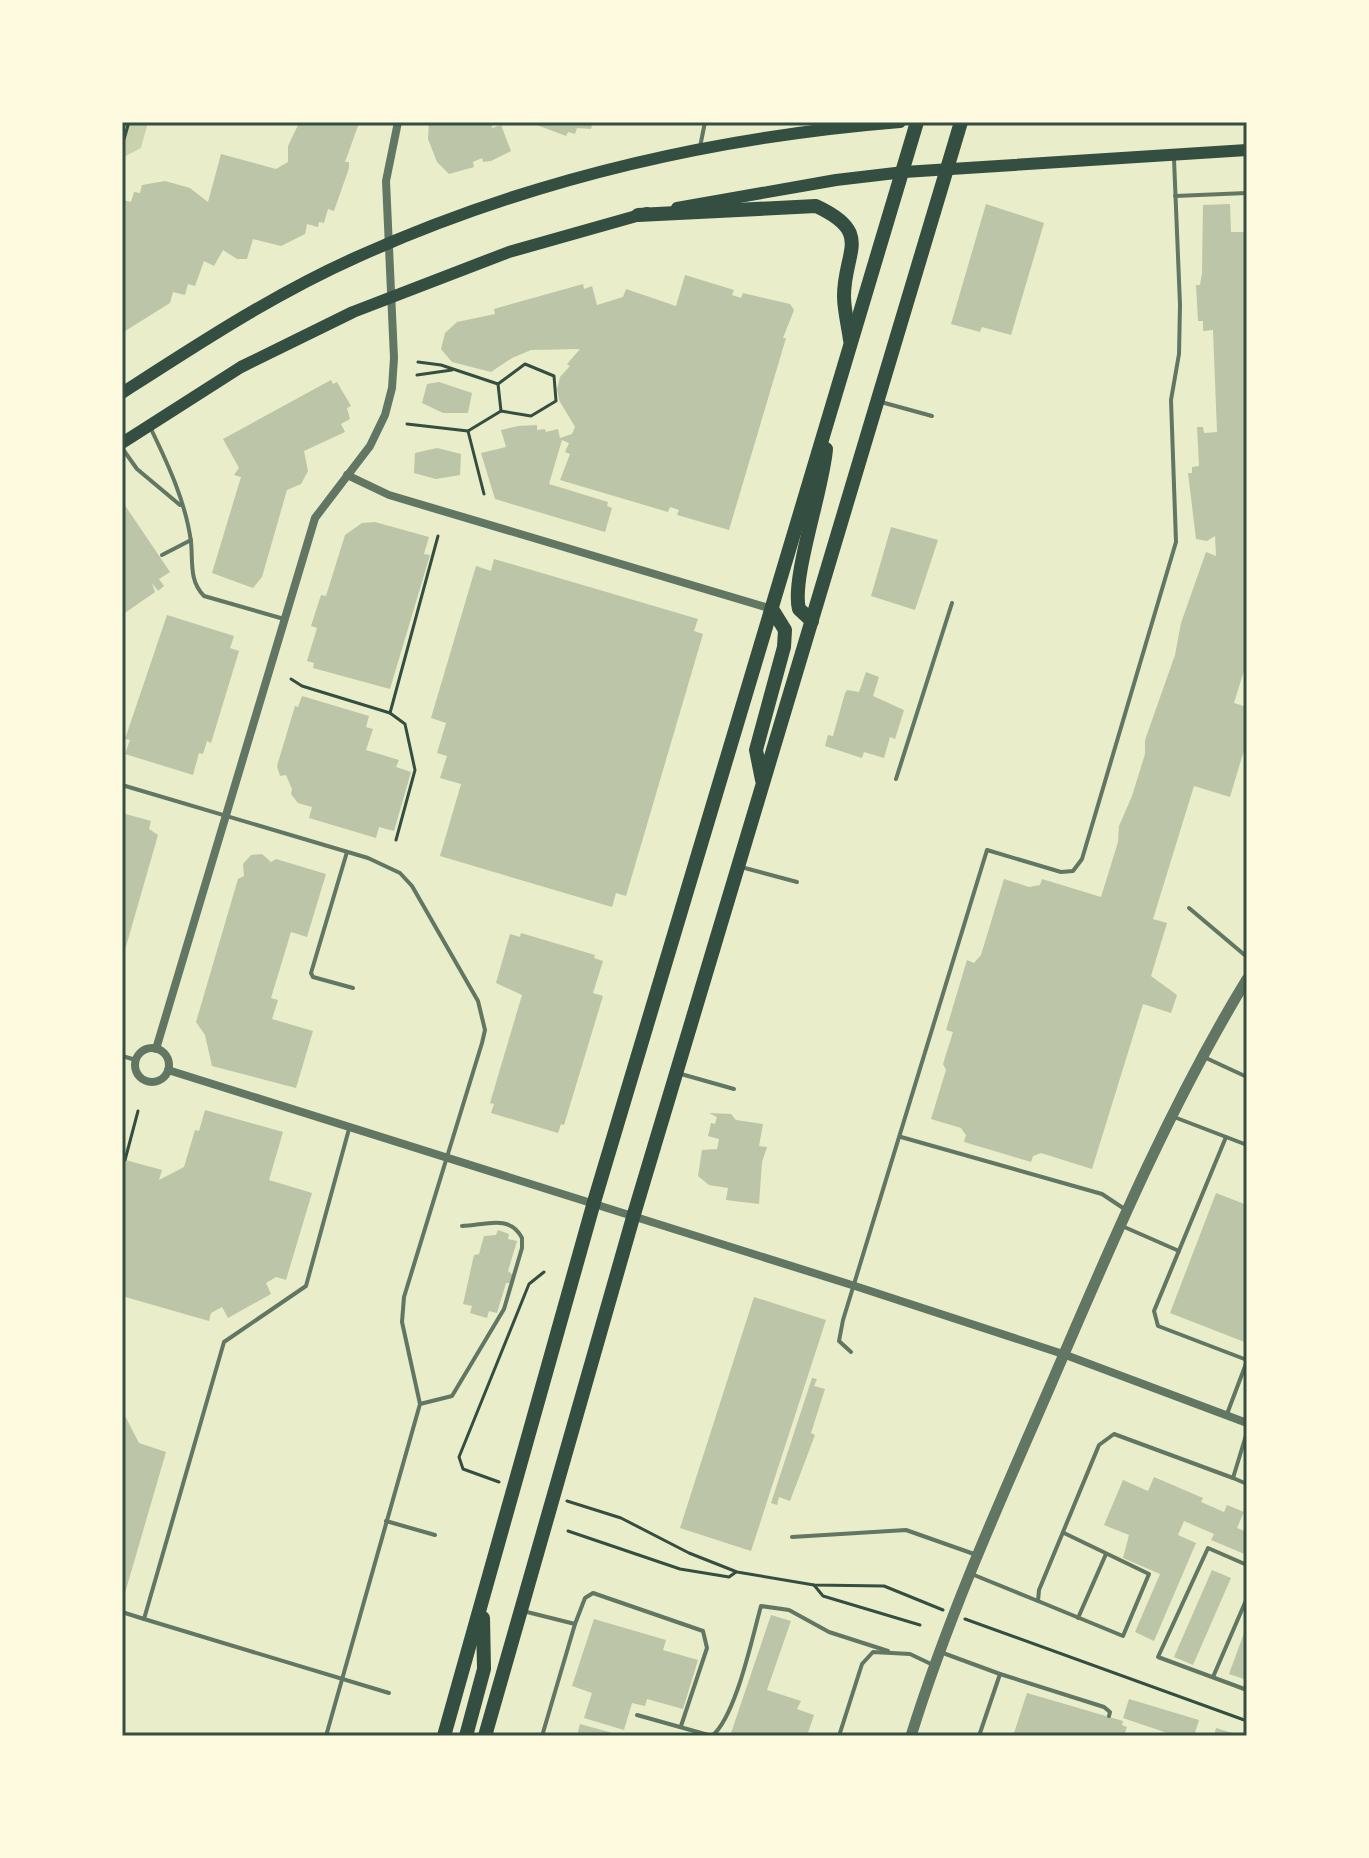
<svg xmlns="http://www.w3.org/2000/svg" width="1369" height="1858" font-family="'Asap Condensed',sans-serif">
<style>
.green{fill:#cad2ad}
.building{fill:#bcc5a7}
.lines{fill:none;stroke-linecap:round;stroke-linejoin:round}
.path{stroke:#344e41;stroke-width:3}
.service{stroke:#617663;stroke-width:4}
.minor{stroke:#617663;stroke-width:8}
.tertiary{stroke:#617663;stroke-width:11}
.secondary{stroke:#344e41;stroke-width:12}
.primary{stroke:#344e41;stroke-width:14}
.neatline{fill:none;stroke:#344e41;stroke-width:3}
</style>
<rect width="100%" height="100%" fill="#e9edc9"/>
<polygon class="green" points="122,122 148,122 141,148 122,158"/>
<g class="building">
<polygon points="295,122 359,123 345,162 349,162 349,168 334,211 328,209 324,223 319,222 318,227 307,224 305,234 281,246 253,239 247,259 237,259 223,250 214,266 204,261 195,286 188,284 185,295 173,292 170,303 122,333 124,200 131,202 134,192 140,193 142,185 165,181 190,188 208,202 221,154 276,169 288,162 288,146 298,125"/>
<polygon points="429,122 492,122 492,128 501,125 511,151 491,161 483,162 482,158 473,162 474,167 449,174 437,162 428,139"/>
<polygon points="529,122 593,122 591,129 577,128 575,134 568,132 566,136"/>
<polygon points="986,204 1044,223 1011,335 982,327 980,332 951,324"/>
<polygon points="1230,204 1231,232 1247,232 1247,661 1234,703 1247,707 1247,740 1230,797 1194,786 1153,919 1167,923 1151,976 1177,995 1171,1013 1143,1004 1092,1169 1041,1153 1033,1156 1031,1162 964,1142 966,1135 961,1128 931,1119 946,1070 943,1064 953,1032 946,1030 967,960 974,963 981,955 1004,879 1029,887 1040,885 1042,879 1101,897 1118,842 1119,826 1132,796 1145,754 1145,740 1175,655 1181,623 1206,552 1216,556 1215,536 1207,541 1196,539 1188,473 1192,473 1192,467 1199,466 1197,427 1203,427 1204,433 1217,432 1213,330 1203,331 1203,321 1198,321 1196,285 1200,285 1202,273 1203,205"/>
<polygon points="685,275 734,290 732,295 741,298 743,293 790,304 794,310 783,338 786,338 729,530 677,515 679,510 670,507 668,512 560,480 570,454 565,452 569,443 562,440 549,484 608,502 607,506 612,508 605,532 495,499 481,453 506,447 501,430 518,426 537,425 537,430 545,429 546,432 558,429 560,438 572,434 575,427 559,400 557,389 560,377 570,366 567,364 580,349 531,350 512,358 491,372 452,362 441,349 445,333 457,322 495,314 494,309 583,284 584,289 592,286 597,305 623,297 626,289 676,306"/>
<polygon points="331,380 333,384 337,382 351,406 347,408 350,419 341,424 345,432 304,451 308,471 301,484 287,490 262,577 253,588 212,573 241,477 234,475 239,468 223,439"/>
<polygon points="439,382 472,393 468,413 443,413 422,403 427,384"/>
<polygon points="437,448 461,454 460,475 436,479 414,473 415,453"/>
<polygon points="122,501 170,572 159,579 164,586 158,591 152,583 155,592 122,615"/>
<polygon points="375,522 429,537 424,554 430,555 390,689 313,668 314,663 307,661 317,628 311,626 321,595 326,596 345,535 362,523"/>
<polygon points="891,527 938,540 915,610 871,596"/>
<polygon points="494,559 698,619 694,631 703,634 626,896 616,893 612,907 440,856 461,784 440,778 447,756 437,753 446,723 431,718 476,566 491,571"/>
<polygon points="167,615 234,636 230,648 239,651 211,743 207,741 203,754 199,753 193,775 125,754 130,740 125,739"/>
<polygon points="866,672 879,677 873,696 904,710 895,739 890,737 884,758 864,752 862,758 825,746 828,735 833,736 845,693 847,690 859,692"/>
<polygon points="302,696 369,716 366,727 373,729 366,750 399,760 396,767 411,772 394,831 379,827 376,838 309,818 312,807 298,803 291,794 292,789 286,775 280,776 277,766 295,706 298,707"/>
<polygon points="122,813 151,821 149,829 158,835 123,957"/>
<polygon points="262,854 271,862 276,859 326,874 307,937 291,932 271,998 278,1000 272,1019 313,1031 296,1088 212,1066 205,1035 196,1022 238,879 244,876 243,864 251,855"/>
<polygon points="521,933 595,955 594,958 603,961 593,993 603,996 564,1125 561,1124 558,1133 491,1113 494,1104 490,1103 522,995 496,983 510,934 520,937"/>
<polygon points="205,1110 283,1132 269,1180 312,1193 286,1280 276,1277 266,1283 271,1294 228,1318 222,1307 211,1313 209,1321 122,1296 122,1159 162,1170 159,1180 184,1167 195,1130 199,1131"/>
<polygon points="709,1113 731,1114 736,1120 763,1124 759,1146 767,1147 762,1162 759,1204 726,1200 728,1188 709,1185 698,1176 702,1150 717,1149 719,1139 708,1136 711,1123 715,1124 717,1117"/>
<polygon points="1216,1193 1247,1205 1247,1343 1170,1313"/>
<polygon points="498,1230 509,1234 508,1239 517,1241 508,1271 513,1275 510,1283 506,1283 497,1313 489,1311 487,1318 470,1313 472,1306 463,1304 474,1255 479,1254 484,1236 496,1235"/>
<polygon points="754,1297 826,1320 751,1551 680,1528"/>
<polygon points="812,1378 817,1379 814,1386 825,1389 811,1433 815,1435 790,1501 779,1497 777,1505 771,1503"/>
<polygon points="122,1410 139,1443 166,1452 125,1593"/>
<polygon points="1154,1477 1203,1498 1201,1502 1224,1512 1227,1505 1244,1512 1237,1528 1247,1532 1247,1555 1211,1540 1214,1534 1184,1521 1178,1535 1196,1543 1154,1641 1135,1632 1160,1574 1123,1558 1129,1535 1104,1525 1123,1480 1148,1491"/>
<polygon points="1212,1570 1231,1578 1193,1665 1174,1657"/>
<polygon points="771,1615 791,1621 767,1690 801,1701 797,1709 814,1715 807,1736 730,1736"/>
<polygon points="594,1619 666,1640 663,1650 698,1660 683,1709 647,1699 645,1706 632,1703 624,1730 584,1718 592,1693 572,1686"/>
<polygon points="1247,1625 1247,1680 1229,1674"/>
<polygon points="1027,1693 1123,1721 1122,1725 1127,1727 1124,1736 1013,1736"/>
<polygon points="1129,1699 1199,1720 1194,1736 1176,1736 1123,1718"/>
<polygon points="580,1724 620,1735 620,1736 577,1736"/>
<polygon points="1216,1728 1239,1735 1239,1736 1214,1736"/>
</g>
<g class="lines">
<g class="path">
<polyline points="122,146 129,122"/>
<polyline points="418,362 441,365 498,384 525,364 554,376 556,401 531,416 501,411 468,431 484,494"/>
<polyline points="417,375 452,370"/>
<polyline points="498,384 501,411"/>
<polyline points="407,424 468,431"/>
<polyline points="291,679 302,686 390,713 405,724 415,770 396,840"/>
<polyline points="390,713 438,536"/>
<polyline points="125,1160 138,1111"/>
<polyline points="499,1482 463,1469 459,1457 529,1284 544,1272"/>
<polyline points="567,1501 621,1518 689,1553 737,1572 814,1585 884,1586 943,1610"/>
<polyline points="568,1531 680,1569 729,1577 736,1572"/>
<polyline points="814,1585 823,1596 920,1625"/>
<polyline points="965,1619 1247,1721"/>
</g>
<g class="service">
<polyline points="700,147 705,122"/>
<polyline points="1175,196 1247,193"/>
<polyline points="881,402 932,416"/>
<path d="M151 429C168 464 186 503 191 542 193 562 189 581 204 596L284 619"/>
<polyline points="122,448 137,469 180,505"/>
<polyline points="162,555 191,540"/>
<polyline points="896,779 952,603"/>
<polyline points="122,785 368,858 400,873 412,886 478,1001 485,1030 482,1043 404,1297 402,1322 420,1404 326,1736"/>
<polyline points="347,852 311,973 313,977 353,988"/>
<polyline points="741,867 797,882"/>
<polyline points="1189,908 1247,957"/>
<polyline points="122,1056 136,1060"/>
<polyline points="1206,1058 1247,1077"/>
<polyline points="681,1074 734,1089"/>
<polyline points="1174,1117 1247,1145"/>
<polyline points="901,1137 1102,1194 1126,1210"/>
<polyline points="1226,1137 1154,1311 1158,1326 1247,1360"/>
<polyline points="1122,1226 1179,1251"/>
<polyline points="851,1352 839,1341 843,1320 987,850 1061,872 1073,871 1082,859 1176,542 1171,400 1179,354 1180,305 1174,159"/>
<path d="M420 1404 452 1396 504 1309 522 1248V1238C509 1213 483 1226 462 1226"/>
<polyline points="1227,1414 1247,1361"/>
<polyline points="1233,1478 1247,1484"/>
<polyline points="386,1521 435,1535"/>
<polyline points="1064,1533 1149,1574 1123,1636 1038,1601 1039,1590 1099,1445 1114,1434 1233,1478 1247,1432"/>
<polyline points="792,1537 906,1530 974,1554"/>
<polyline points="1247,1565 1208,1548 1158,1657 1247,1690"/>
<polyline points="974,1575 1038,1601"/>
<polyline points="523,1611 575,1624 542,1736"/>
<polyline points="122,1612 144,1619 224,1342 306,1286 349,1129"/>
<polyline points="1078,1618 1106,1554"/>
<polyline points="144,1619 389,1693"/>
<polyline points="575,1624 585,1598 593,1593 703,1631 707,1648 681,1726"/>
<polyline points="943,1653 1000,1674 979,1736"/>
<polyline points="1000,1674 1104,1707 1110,1712 1109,1716"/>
<polyline points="1213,1677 1247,1598"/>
<path d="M637 1715 712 1736C736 1716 752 1638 761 1606L789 1610 829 1632 888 1651"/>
<polyline points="839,1736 862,1664 873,1652 910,1654 931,1664"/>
<polyline points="1130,1736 1136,1736"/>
</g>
<g class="minor">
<polyline points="347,475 389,495 772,609"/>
<circle cx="152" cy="1065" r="17"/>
<polyline points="156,1049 315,518 370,446 385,415 392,388 394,358 386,181 398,122"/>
<polyline points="168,1070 855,1286 1063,1354 1247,1423"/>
</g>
<path class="tertiary" d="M911 1736C949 1614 1001 1499 1052 1382 1111 1245 1169 1107 1247 979"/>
<g class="secondary">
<polyline points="677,208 836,180 904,172 1247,150"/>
<path d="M122 393C198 344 274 294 357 257 528 180 714 137 900 122"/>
<polyline points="122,443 241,367 353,312 509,252 647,213"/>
</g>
<g class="primary">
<path d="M638 215 816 206C874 233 844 251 844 296 844 310 848 325 850 340"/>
<path d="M812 621 799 609C791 579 823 489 826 449"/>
<polyline points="762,780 756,750 784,647 785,630 772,609"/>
<polyline points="444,1736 594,1202 917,122"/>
<polyline points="466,1736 484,1669 483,1618"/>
<polyline points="485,1736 634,1214 961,122"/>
</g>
</g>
<rect width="1369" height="1858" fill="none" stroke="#fefae0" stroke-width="248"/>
<rect x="124" y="124" width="1121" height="1610" class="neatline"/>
</svg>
